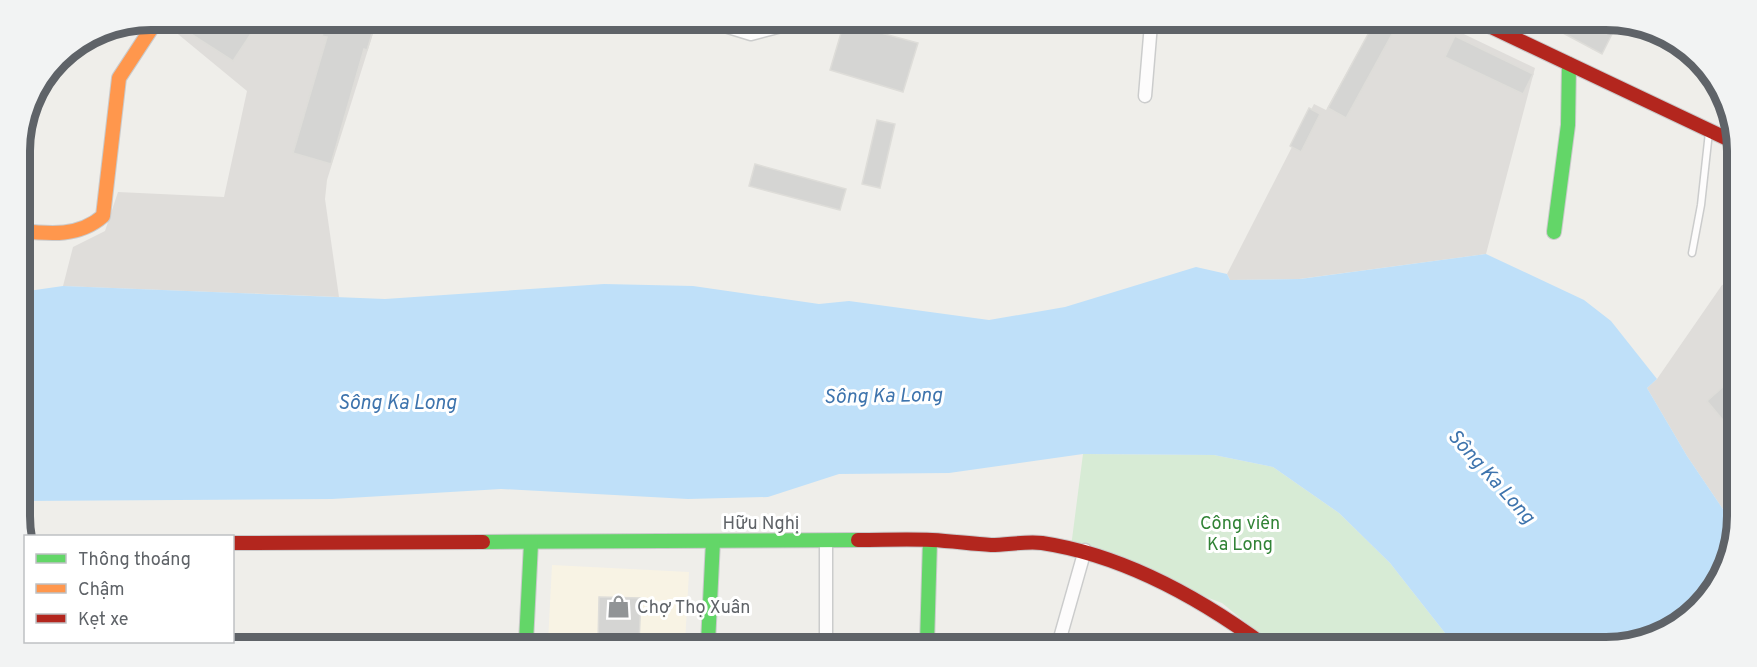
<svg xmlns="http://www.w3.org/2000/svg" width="1757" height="667" font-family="Overpass,sans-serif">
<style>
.commercial{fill:#f8f3e4}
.industrial{fill:#dfddda}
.green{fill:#d7ebd5}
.water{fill:#bfe0f9}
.building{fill:#d5d5d3;stroke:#deddd9;stroke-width:1.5}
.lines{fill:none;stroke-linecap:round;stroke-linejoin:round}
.lane-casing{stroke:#cbcccc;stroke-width:9}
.street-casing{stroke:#cbcccc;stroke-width:15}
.fast-casing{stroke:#cacacb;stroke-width:16}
.slow-casing{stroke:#cacacb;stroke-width:16}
.jam-casing{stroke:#cacacb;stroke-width:16}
.lane{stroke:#fdfcfc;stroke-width:6}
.street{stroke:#fdfcfc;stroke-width:12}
.fast{stroke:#63d668;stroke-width:14}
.slow{stroke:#ff974d;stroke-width:14}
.jam{stroke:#b3261e;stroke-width:14}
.labels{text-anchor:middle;stroke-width:6;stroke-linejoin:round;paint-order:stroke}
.street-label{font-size:18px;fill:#5f6368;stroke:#fff}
.park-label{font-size:18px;fill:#318336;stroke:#fff}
.poi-label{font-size:18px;fill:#5f6368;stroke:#fff;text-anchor:start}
.water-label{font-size:20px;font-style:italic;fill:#3e74ad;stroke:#fff}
.rim{fill:none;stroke:#5f6368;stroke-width:8}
</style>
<rect width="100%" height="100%" fill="#efeeea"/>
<polygon class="commercial" points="552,565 689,572 685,643 548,642"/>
<g class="industrial">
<polygon points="181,20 377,21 327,180 325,199 339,297 63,286 73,247 105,231 118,192 224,197 247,91 173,30"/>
<polygon points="1373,25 1447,26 1535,68 1486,254 1299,279 1230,280 1227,274 1314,104 1326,110"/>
<polygon points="1731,282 1734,285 1731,521 1687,456 1647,388 1657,379 1722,285"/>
</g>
<polygon class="green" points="1083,454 1214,455 1273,467 1339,513 1390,563 1456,647 1274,646 1222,603 1071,547"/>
<polygon class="water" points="1486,254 1584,300 1611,321 1657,379 1647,388 1687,456 1731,521 1730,558 1686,620 1614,647 1456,647 1390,563 1339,513 1273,467 1214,455 1083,454 949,473 839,474 768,497 688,499 501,489 332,499 22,501 21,292 63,286 385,299 604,284 693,286 819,304 849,301 989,320 1065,307 1196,267 1227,274 1230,280 1300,279"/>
<g class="building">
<polygon points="184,20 260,20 233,61 180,27"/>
<polygon points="327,20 376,21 367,50 364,49 331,164 293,153 327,37 322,36"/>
<polygon points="844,23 918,43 903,92 830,70"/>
<polygon points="1373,25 1397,25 1346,118 1328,108"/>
<polygon points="1550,26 1616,26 1602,54"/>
<polygon points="1455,36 1533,74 1523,94 1445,57"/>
<polygon points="1309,108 1320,114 1301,152 1290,146"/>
<polygon points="877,120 895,124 880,188 862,184"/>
<polygon points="755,164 846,189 840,210 749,186"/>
<polygon points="1733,378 1733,380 1732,431 1707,401"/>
<polygon points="599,597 641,598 639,643 598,643"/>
</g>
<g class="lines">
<defs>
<polyline id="lane" points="1692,253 1701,205 1709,132"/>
<g id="street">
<polyline points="712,22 751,34 793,23"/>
<polyline points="1145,96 1151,24"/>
<polyline points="826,541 826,644"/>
<polyline points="1058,645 1085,550"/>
</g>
<g id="fast">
<polyline points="1554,232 1568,125 1569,64"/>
<polyline points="483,542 858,540"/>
<polyline points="526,642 531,543"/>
<polyline points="708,643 713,541"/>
<polyline points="927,644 930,540"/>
</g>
<g id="slow">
<path d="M20 231C50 234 79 237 103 216L119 78 157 20"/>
<polyline points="23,544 26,544"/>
</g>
<g id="jam">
<polyline points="1489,26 1736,143"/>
<path d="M858 540C883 540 908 539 932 540 952 541 972 544 991 545 1008 545 1025 541 1042 543 1122 555 1200 598 1265 646"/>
<polyline points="232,543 483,542"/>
</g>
</defs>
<use href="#lane" class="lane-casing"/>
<use href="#street" class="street-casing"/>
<use href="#fast" class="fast-casing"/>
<use href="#slow" class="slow-casing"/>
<use href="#jam" class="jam-casing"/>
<use href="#lane" class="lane"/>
<use href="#street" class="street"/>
<use href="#fast" class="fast"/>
<use href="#slow" class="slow"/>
<use href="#jam" class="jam"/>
</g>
<defs>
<symbol id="shop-bare" viewBox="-9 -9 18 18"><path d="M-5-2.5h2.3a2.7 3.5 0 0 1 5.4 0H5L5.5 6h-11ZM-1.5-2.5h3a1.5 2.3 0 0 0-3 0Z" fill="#919496" stroke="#fff" stroke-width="2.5" paint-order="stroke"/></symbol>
</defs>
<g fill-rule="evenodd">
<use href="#shop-bare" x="602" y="590" width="33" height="33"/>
</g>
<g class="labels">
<g class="street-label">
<text x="761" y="529">Hữu Nghị</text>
</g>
<g class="park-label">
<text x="1240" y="529">Công viên<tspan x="1240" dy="21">Ka Long</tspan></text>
</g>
<g class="poi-label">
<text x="637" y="613">Chợ Thọ Xuân</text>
</g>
<g class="water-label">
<text transform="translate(883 395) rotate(-1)" y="7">Sông Ka Long</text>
<text x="397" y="409">Sông Ka Long</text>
<text transform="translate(1492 476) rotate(48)" y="7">Sông Ka Long</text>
</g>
</g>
<path d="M0 0H1757V667H0ZM151 30H1606A121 121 0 0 1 1727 151V516A121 121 0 0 1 1606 637H151A121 121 0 0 1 30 516V151A121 121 0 0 1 151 30Z" fill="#f2f3f3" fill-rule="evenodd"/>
<path class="rim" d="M151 30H1606A121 121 0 0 1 1727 151V516A121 121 0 0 1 1606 637H151A121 121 0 0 1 30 516V151A121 121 0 0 1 151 30Z"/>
<rect x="24" y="535" width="210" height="108" fill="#ffffff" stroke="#bfc1c3" stroke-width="1.5"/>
<rect x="36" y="554" width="30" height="9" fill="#63d668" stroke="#bfc1c3" stroke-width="1.5"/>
<text x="78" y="565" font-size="18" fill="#5f6368">Thông thoáng</text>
<rect x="36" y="584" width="30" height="9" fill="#ff974d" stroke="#bfc1c3" stroke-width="1.5"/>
<text x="78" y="595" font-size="18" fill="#5f6368">Chậm</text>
<rect x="36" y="614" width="30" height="9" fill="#b3261e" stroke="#bfc1c3" stroke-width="1.5"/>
<text x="78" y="625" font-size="18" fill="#5f6368">Kẹt xe</text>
</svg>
